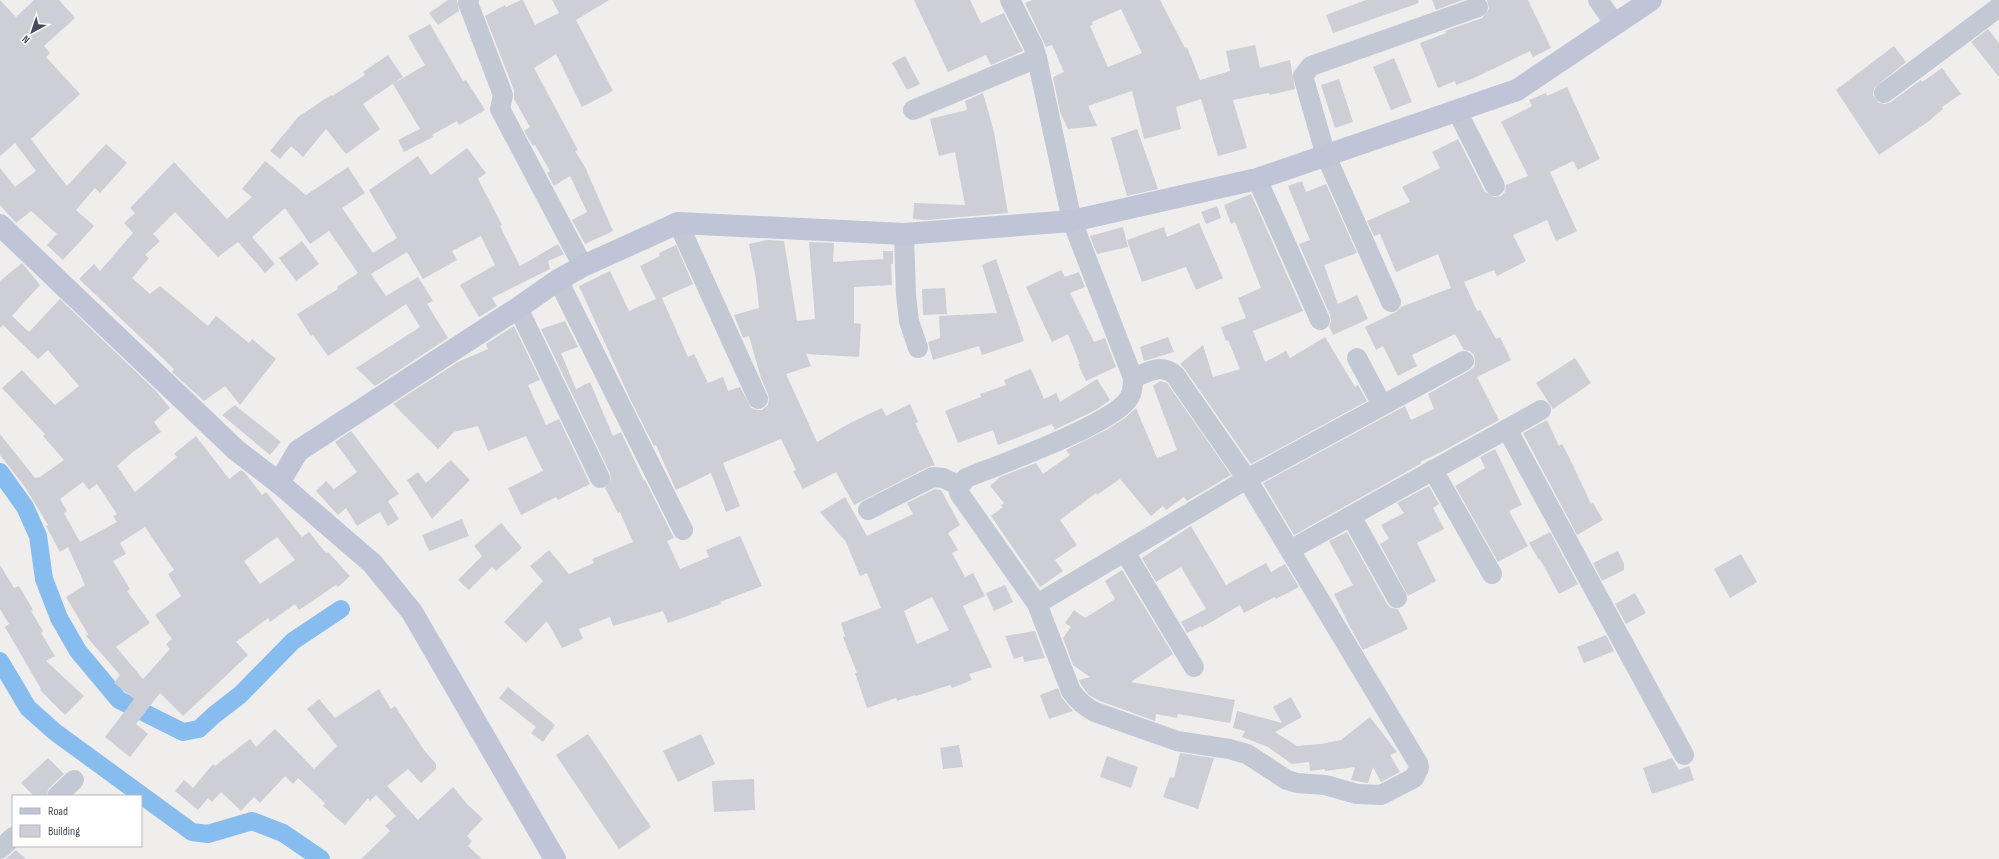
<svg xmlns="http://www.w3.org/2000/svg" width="1999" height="859" font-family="'Sofia Sans Condensed',sans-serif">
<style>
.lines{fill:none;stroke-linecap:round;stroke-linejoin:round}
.canal{stroke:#86bcee;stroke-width:18}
.building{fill:#cdced6;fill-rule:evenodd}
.minor{stroke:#c3c8d5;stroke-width:20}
.secondary{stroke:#bfc4d7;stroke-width:22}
</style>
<rect width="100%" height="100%" fill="#f0eeed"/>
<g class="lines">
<g class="canal">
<polyline points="0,472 25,507 38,536 44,579 59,618 78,651 119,700 183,732 199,729 214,715 240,695 293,641 341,609"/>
<polyline points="0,661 28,708 55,732 192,832 208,834 252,821 283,833 321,859"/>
</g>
</g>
<g class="building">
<polygon points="0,0 16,17 34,0 59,0 75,18 44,46 50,53 46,57 80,94 31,139 48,162 67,186 106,144 127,163 100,193 95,188 76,210 94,226 63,260 47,245 57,234 31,211 16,223 0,205 0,168 15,187 36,171 15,143 0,156"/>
<polygon points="448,0 457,0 459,11 438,25 429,13"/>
<polygon points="521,0 523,0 535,25 559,13 552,0 609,0 576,20 613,91 582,107 556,54 534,68 578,150 575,151 585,167 613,231 585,244 572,220 587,212 570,176 554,186 547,173 550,171 535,145 533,146 524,131 530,127 514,99 514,90 485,16 505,5 506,7"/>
<polygon points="914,0 970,0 981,23 1004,13 1023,51 991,65 986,55 948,72"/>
<path d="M1032 0H1160L1185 48 1187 47 1200 80 1230 71 1226 51 1255 45 1260 68 1290 60 1295 89 1270 95 1269 93 1233 100 1247 148 1218 156 1201 99 1176 107 1181 129 1144 139 1132 91 1088 106 1097 126 1068 129 1060 112 1053 77 1064 72 1052 45 1046 47 1025 3ZM1121 9 1142 53 1108 67 1090 26 1093 25 1092 22Z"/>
<polygon points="1366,0 1418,0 1419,3 1333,33 1326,15"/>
<polygon points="1432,0 1463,0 1436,10"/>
<polygon points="1487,0 1528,0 1551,48 1533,57 1530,51 1472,79 1456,85 1455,81 1438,88 1420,43 1446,33 1445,31 1482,18 1489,9"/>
<polygon points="430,24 463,81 466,80 485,110 459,125 457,121 432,135 433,137 404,152 398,140 420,129 393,84 425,65 408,36"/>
<polygon points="1988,29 1999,43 1999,77 1971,42"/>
<polygon points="1894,46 1906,62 1874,88 1873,95 1879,103 1885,104 1891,102 1921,80 1922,82 1942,68 1961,94 1942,107 1943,109 1929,121 1879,155 1836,90"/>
<polygon points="388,55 403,77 363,104 380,129 346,154 326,129 303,157 291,146 280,159 270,151 298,117 331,95 332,96 365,75 363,72"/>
<polygon points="905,56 920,84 907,90 892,63"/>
<polygon points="1394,58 1412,102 1391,110 1373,67"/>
<polygon points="1339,79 1353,122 1335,128 1321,85"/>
<polygon points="1567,87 1600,159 1578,170 1573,161 1550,172 1577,231 1556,241 1547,220 1513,235 1526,261 1497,276 1494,270 1464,282 1477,311 1480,310 1496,339 1500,337 1511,360 1477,377 1499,420 1443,451 1420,462 1422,463 1294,535 1263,483 1405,406 1411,420 1434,409 1428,394 1469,371 1474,367 1475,362 1474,355 1470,351 1464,350 1455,334 1412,355 1417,366 1398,376 1383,346 1376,350 1365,327 1396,312 1401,307 1451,288 1438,254 1396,272 1380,234 1374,236 1367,221 1410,202 1402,187 1440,168 1432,152 1458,139 1485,192 1494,197 1501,196 1505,192 1506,185 1528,176 1501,122 1532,106 1529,100 1546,93 1547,96"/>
<polygon points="983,93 994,132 1008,213 926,220 913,219 914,203 965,205 955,152 939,156 930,119 967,110 965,101"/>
<polygon points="1137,129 1158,189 1127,196 1111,138"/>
<polygon points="467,148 486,173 478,179 502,225 500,226 520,266 558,244 564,254 548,261 550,269 492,298 497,306 479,317 460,285 495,265 481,236 452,251 457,260 423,279 407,252 371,274 386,296 418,277 433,301 427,304 448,338 375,386 356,368 420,327 406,304 328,356 313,335 311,336 297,314 338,289 337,287 358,273 329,231 310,244 285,208 252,237 275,264 265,273 238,242 218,257 175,212 153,234 160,241 145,255 149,258 132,278 150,294 160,286 208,326 216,316 249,343 252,339 276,359 240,405 225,386 204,401 172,372 174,369 79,279 94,264 100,271 133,233 124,223 135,213 130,208 174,162 227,219 252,197 242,189 265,161 306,195 348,167 365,193 342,208 373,253 397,238 369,190 418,156 431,175"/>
<polygon points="1302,181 1306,192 1326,184 1357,253 1324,265 1338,304 1357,295 1368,319 1333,335 1329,326 1331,321 1330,315 1299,244 1310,240 1288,186"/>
<polygon points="1251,194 1303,311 1253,331 1265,362 1286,351 1290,358 1325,337 1355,387 1358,385 1367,401 1251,464 1184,368 1180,364 1203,345 1213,377 1240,369 1228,340 1226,341 1221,327 1246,318 1238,298 1261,288 1235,222 1231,224 1224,205"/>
<polygon points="1217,206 1221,218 1206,224 1201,212"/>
<polygon points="1199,223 1223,278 1196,290 1186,267 1142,282 1127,240 1164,227 1167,237"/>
<polygon points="1123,227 1128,247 1097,254 1090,236"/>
<polygon points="767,240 784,241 797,321 815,319 809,242 834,243 833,262 883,259 883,251 893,251 893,264 891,264 892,285 854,287 854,323 861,324 859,357 806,354 811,366 786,374 817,442 852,422 882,408 886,416 910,404 918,422 915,423 935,465 928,467 854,505 836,472 803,489 793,471 796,470 781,439 723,463 740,506 726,512 711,473 676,490 656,445 654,446 632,403 579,286 610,271 629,311 656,299 640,266 660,256 659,253 676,245 693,284 662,298 688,357 694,354 708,383 723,377 728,391 740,387 751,408 757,410 762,410 768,405 769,400 768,394 761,378 749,336 743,338 734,315 759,308 756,279 749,244"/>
<polygon points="302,241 319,264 296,281 279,258"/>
<polygon points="996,259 1024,341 982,355 979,346 933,360 928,342 940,338 939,316 997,313 982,265"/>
<path d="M22 263 40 285 12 316 29 332 60 299 156 391 170 408 154 422 161 432 133 452 117 466 135 492 177 457 174 454 196 436 229 479 241 470 245 473 262 495 266 492 302 537 309 532 326 553 328 552 350 576 338 587 336 585 299 610 295 604 270 622 268 618 236 642 248 655 183 716 160 693 136 724 148 734 130 757 105 737 134 699 114 683 120 675 86 636 88 634 66 597 85 585 68 547 60 552 46 526 48 525 25 487 0 455V434L35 478 40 477 64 460 43 436 45 434 2 388 22 370 55 405 79 386 48 350 38 359 3 325 0 328V281ZM83 482 89 490 97 484 117 514 113 516 117 522 80 542 64 513 67 511 60 499ZM145 527 174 570 168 574 181 596 155 615 172 639 166 644 170 649 143 679 116 647 150 623 127 591 130 589 113 561 126 554 120 543ZM277 537 295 560 260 584 244 561Z"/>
<polygon points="1061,270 1065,277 1079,272 1085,287 1070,293 1094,342 1105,338 1116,367 1086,381 1078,364 1080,364 1068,334 1052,342 1026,287"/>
<polygon points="945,288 947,314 923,315 922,289"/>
<polygon points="565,321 578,347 561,353 576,389 590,382 613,436 621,432 644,481 645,480 674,538 667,541 680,569 709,557 706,550 740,536 762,586 720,602 721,604 668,623 663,611 613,626 610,617 579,629 583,639 562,648 547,621 526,643 504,622 543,581 530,566 549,550 569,574 594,563 592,559 633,542 620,512 618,513 605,488 611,479 610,473 541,329"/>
<polygon points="514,326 540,380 528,385 546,425 559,419 590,484 558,500 556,497 521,515 508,488 543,471 526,436 488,451 478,426 454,432 438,449 393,404 458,362 488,349 486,344"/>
<polygon points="1168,337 1174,352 1144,361 1140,347"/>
<polygon points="1575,358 1591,383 1553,409 1536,383"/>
<polygon points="1031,369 1044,399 1056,393 1060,402 1097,379 1110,400 1096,410 1054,430 1054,428 1056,426 1053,427 1052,424 998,445 993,430 958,443 945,411 981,397 980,394 1006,385 1004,380"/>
<polygon points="1160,381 1167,383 1231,475 1187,501 1184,497 1166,510 1163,506 1151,516 1120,479 1097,495 1096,493 1060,520 1077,545 1055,560 1063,571 1040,587 991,516 1003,507 1001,505 1004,503 990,486 1000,477 1036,463 1043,474 1070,455 1066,450 1108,429 1125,418 1136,408 1157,458 1177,450 1153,386"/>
<polygon points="235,405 281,442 270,455 222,415"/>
<polygon points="1547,420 1559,446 1562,444 1569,457 1591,504 1593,503 1603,520 1577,535 1523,433"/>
<polygon points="351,431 399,494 388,501 399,519 388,526 380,512 357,526 346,508 338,515 316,491 326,481 334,489 357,472 335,442"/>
<polygon points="1495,449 1522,505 1509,511 1528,546 1498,562 1455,486 1485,468 1480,457"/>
<polygon points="451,460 470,480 432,519 407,480 418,472 426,483"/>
<polygon points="1429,486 1439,504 1433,508 1444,529 1417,543 1436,581 1408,596 1380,544 1389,539 1381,525 1404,513 1397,503"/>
<path d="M935 489 941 490 960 525 948 533 958 550 952 553 965 577 973 573 985 596 963 606 992 667 969 674 972 680 952 688 950 685 916 696 915 695 897 701 896 698 867 708 855 673H857L843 637 845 636 841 623 881 608 867 573 860 576 846 542 820 512 845 497 867 536 913 514 907 503ZM932 597 949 630 917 644 904 611Z"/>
<polygon points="462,519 469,536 429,551 422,535"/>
<polygon points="501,523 522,548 496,571 492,567 469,590 458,580 482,556 474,546"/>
<polygon points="1191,526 1226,585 1266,563 1271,572 1285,564 1299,587 1276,599 1275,597 1244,613 1240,605 1201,628 1201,626 1187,633 1181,622 1206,609 1181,567 1156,582 1142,558"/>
<polygon points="1347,532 1387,604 1391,608 1398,609 1408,629 1363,650 1350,627 1334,594 1353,585 1329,541"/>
<polygon points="1550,532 1578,584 1559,594 1540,559 1539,560 1529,543"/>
<polygon points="1618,551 1624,564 1624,570 1602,581 1593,563"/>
<polygon points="1741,554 1757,582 1730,598 1714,569"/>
<polygon points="0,565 14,588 19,586 33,610 31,611 43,631 41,633 55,656 46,661 84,696 65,715 40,690 41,689 5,627 9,624 0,609"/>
<polygon points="1122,570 1173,654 1131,682 1235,700 1230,723 1178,714 1177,718 1156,714 1155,721 1100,701 1089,695 1081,685 1079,680 1090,677 1073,665 1063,638 1071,627 1065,623 1074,610 1085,618 1115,599 1105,581"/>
<polygon points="1005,585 1013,602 994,611 986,593"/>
<polygon points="1635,593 1646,613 1626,624 1615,604"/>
<polygon points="1035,631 1045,658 1024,662 1023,656 1014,659 1005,636"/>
<polygon points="1606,635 1614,651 1584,663 1577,647"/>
<polygon points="508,687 555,725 543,742 531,733 536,727 499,698"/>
<polygon points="1058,688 1062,698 1073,711 1049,719 1040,695"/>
<polygon points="379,689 391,709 395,706 424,750 436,764 436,769 421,783 408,769 387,786 418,820 453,787 467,804 483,819 467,836 472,841 468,846 482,859 361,859 390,831 385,826 396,816 376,795 370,801 368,798 345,825 323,806 325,803 298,778 293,784 285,776 260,803 254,797 241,811 221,792 212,802 208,798 198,810 175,791 184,780 193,788 213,764 215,766 250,739 256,747 275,729 314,769 337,746 307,709 319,699 335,718"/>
<polygon points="1291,697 1302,717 1275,732 1297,746 1321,744 1341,740 1370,717 1397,752 1390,755 1400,772 1381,782 1373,767 1368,783 1351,780 1355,767 1325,771 1325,769 1310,771 1309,762 1292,764 1268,747 1242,737 1245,731 1233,728 1237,711 1282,723 1273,707"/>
<polygon points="588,734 651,827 619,849 556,755"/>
<polygon points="701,734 715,764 678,782 663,751"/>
<polygon points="959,745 963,767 943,769 940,748"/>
<polygon points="1180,753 1214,758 1198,809 1163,797 1170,777 1174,778"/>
<polygon points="1107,756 1138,767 1131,788 1100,777"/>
<polygon points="48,758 64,774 49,788 46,796 34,796 21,783"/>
<polygon points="1672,758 1679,770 1689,766 1694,780 1652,794 1643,768"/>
<polygon points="754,779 755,810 714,812 712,781"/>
<polygon points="16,850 26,859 5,859 8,857"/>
</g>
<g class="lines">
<g class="minor">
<polyline points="469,0 468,3 503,95 500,109 583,266"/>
<path d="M1010 0 1033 45 1037 58 1072 221 1133 378C1133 385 1133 392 1129 398 1114 424 998 465 966 478L960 486 959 493 1037 604 1071 691C1078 701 1085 707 1095 712L1177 741 1229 749 1247 754 1287 780 1297 783 1325 785 1357 794 1381 795 1414 778 1419 768 1418 763 1247 479 1175 375C1160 363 1149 372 1133 378"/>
<polyline points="1598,0 1615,24"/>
<polyline points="1884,93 1999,7"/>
<polyline points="913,110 1037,58"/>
<polyline points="1457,111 1495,186"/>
<polyline points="1257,179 1320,320"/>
<polyline points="678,223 758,399"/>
<polyline points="904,234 906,295 909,321 918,348"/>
<polyline points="558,280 683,530"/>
<polyline points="1391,302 1326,156 1303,76 1311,66 1478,7"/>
<polyline points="518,308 600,478"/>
<polyline points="1357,358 1382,405"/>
<polyline points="1507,429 1684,755"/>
<polyline points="1433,470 1492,574"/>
<polyline points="868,510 933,477 943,478 960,486"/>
<polyline points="1351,516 1397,598"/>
<polyline points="1290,550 1541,410"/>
<polyline points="1125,552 1194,667"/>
<polyline points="1037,604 1247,479 1464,361"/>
<polyline points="57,796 74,780"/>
<polyline points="0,849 13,837"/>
</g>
<g class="secondary">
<polyline points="0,225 236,450 279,483 372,563 412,612 555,859"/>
<polyline points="279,483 298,451 518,308 558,280 583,266 678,223 904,234 1072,221 1257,179 1517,90 1651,0"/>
</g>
</g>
<rect x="12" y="795" width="130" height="52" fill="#ffffff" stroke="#b5b7bd"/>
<rect x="20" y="808" width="20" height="6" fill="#bfc4d7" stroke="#b5b7bd"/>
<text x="48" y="815" font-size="12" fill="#454b5b">Road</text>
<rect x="20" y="825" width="20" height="12" fill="#cdced6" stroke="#b5b7bd"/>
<text x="48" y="835" font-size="12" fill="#454b5b">Building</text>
<g transform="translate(32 32) rotate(220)" stroke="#ffffff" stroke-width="3" paint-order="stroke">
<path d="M0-3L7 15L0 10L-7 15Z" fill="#454b5b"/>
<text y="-6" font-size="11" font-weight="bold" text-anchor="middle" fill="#454b5b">N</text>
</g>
</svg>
